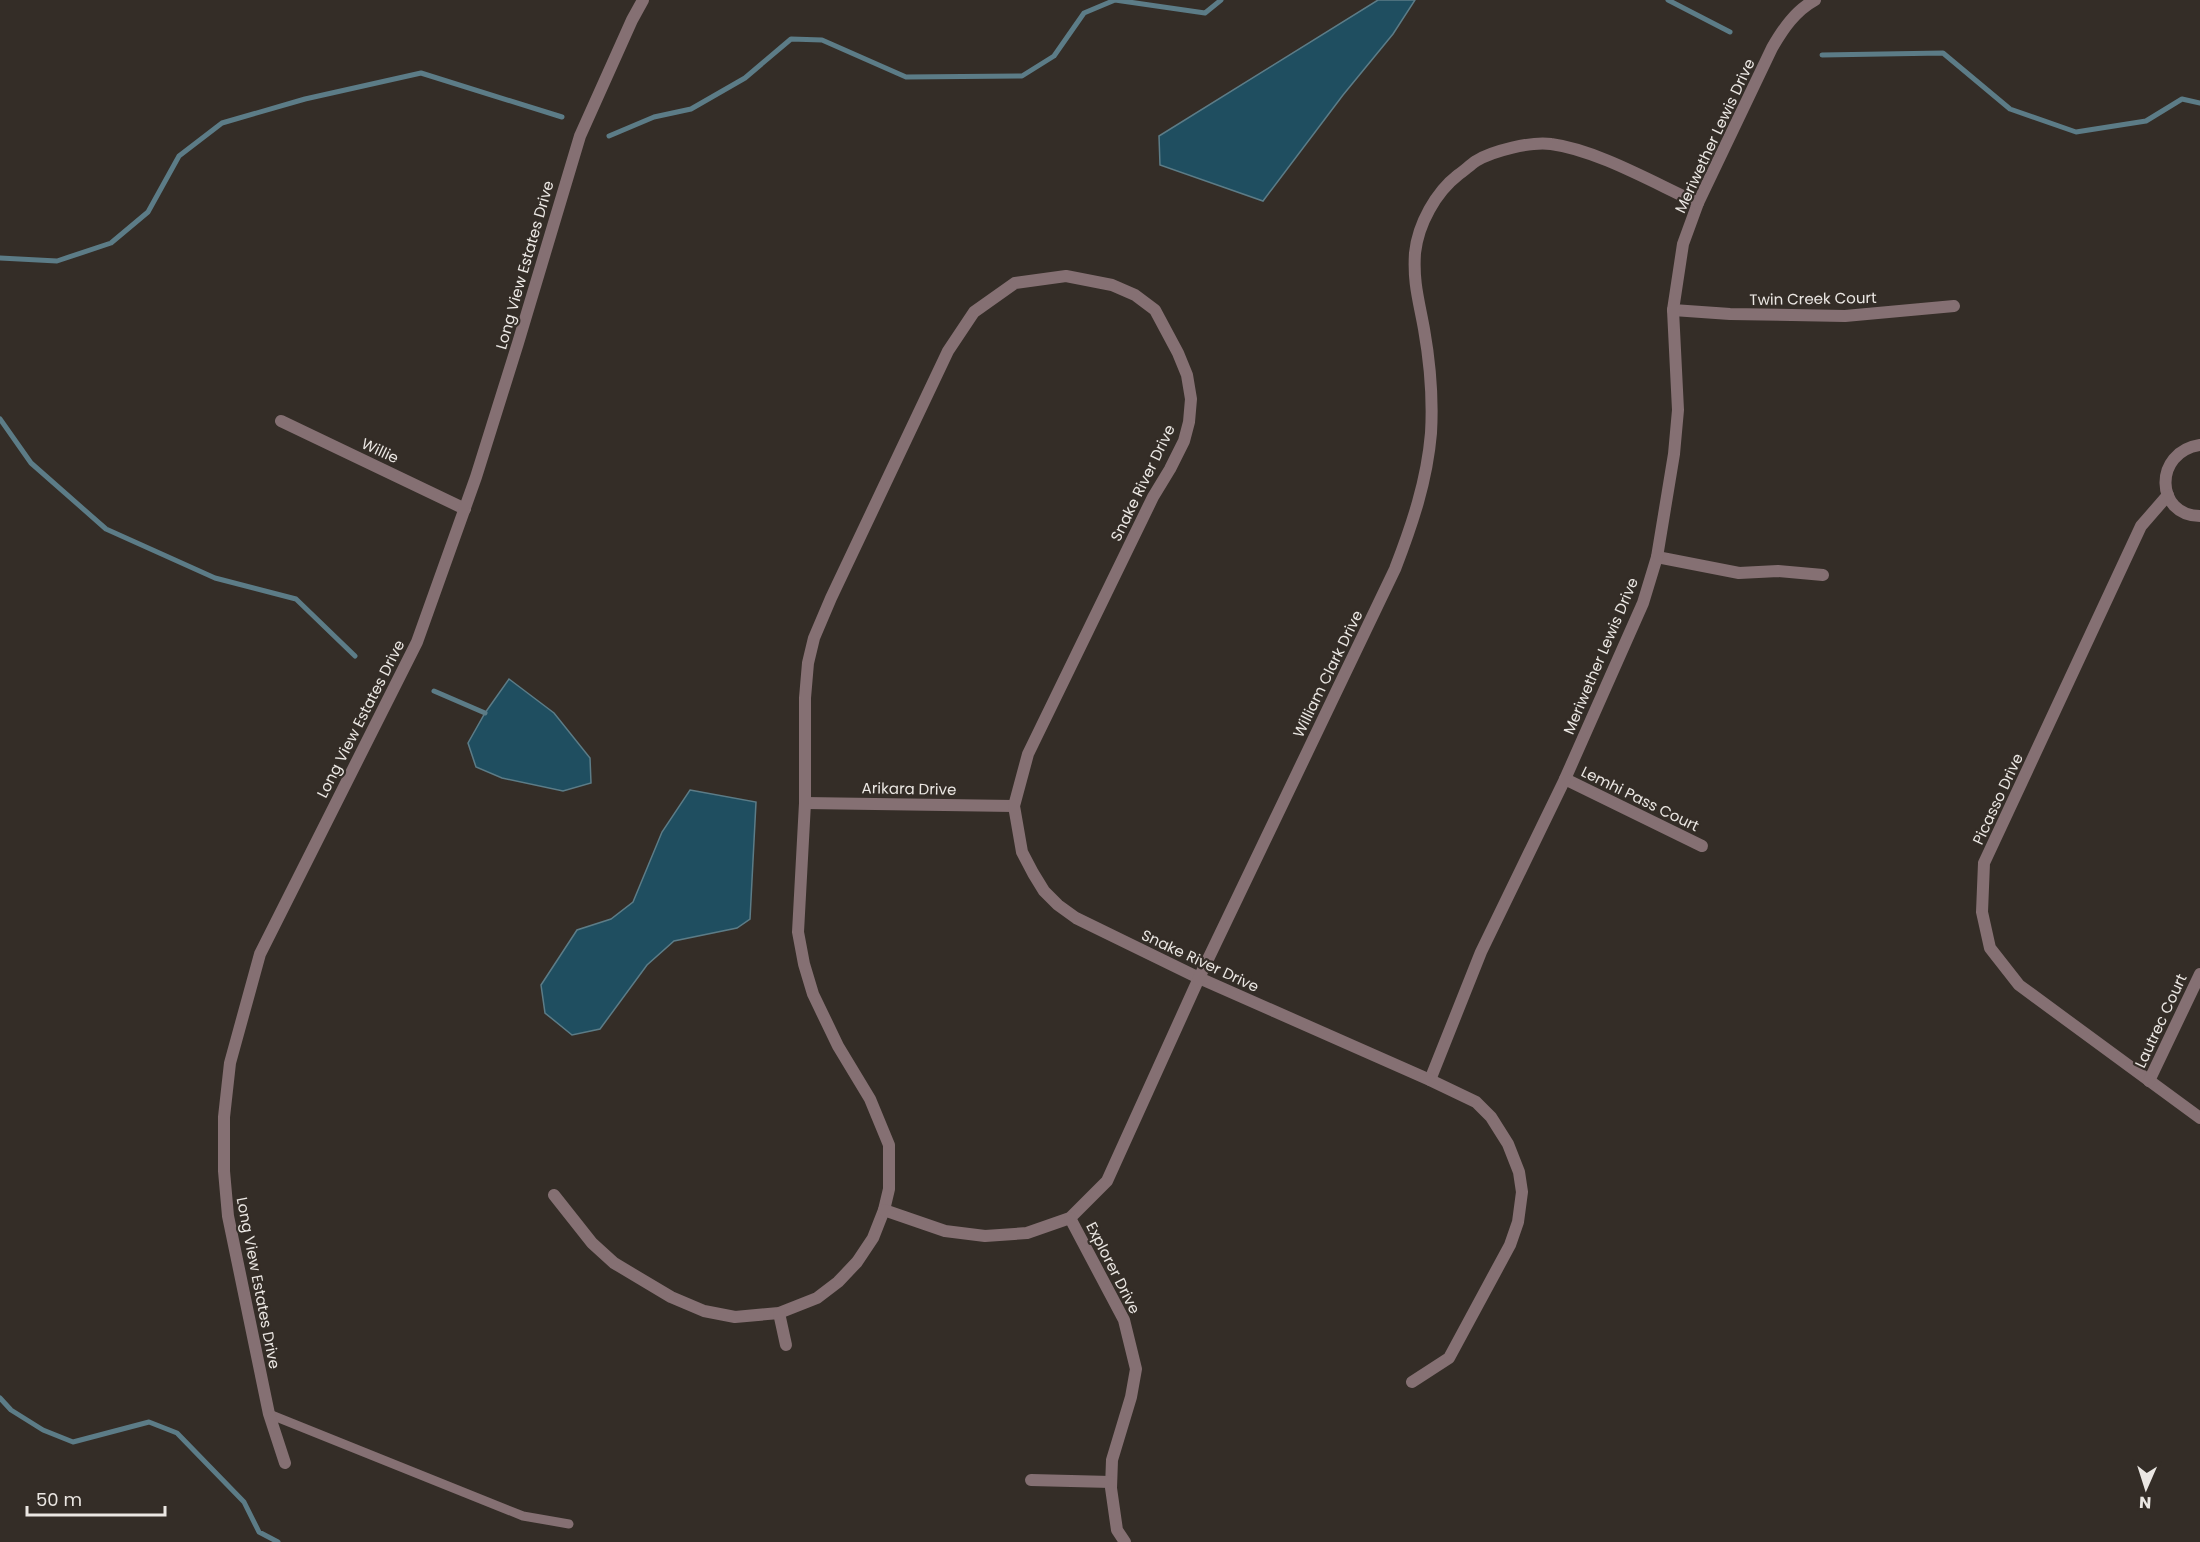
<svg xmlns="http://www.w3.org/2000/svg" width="2200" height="1542" font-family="Poppins,sans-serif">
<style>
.water{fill:#1f4e60;stroke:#5c7c87;stroke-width:1.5}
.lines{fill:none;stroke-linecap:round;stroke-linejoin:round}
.stream{stroke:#5c7c87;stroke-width:5}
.lane{stroke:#857073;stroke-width:9}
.street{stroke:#857073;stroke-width:12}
.labels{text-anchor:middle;stroke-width:4.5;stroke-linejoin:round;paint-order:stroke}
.street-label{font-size:15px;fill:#ebe7e3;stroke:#342d27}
</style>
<rect width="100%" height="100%" fill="#342d27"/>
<g class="water">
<polygon points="1378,0 1415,0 1393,34 1343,95 1263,201 1160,165 1159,136"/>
<polygon points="509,679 554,713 590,758 591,783 563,791 502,778 476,767 468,743 485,713"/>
<polygon points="690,790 756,802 750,919 737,928 674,941 647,965 600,1029 572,1035 545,1013 541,985 577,930 611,919 633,902 662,832"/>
</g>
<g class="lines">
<g class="stream">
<polyline points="1668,0 1730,32"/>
<polyline points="1822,55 1943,53 2010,109 2076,132 2146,121 2182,99 2200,103"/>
<polyline points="609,136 654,117 691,109 745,78 791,39 822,40 906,77 1022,76 1054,56 1084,13 1115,0 1205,13 1221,0"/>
<polyline points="0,258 57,261 111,243 148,212 179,156 222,123 305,99 421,73 562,117"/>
<polyline points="0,419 31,463 106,529 215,578 296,599 355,656"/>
<polyline points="434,691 485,713"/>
<polyline points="0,1398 11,1410 43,1430 73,1442 149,1422 177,1433 244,1502 259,1532 278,1542"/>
</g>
<polyline class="lane" points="269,1414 523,1516 569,1524"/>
<g class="street">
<polyline points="1673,310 1730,314 1845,316 1954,306"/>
<polyline points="281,421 465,509"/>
<path d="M2200 445C2153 452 2155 516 2200 516"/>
<polyline points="2168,495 2141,526 1984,863 1982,912 1990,948 2019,985 2200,1118"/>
<polyline points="1657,557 1739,573 1778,571 1823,575"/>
<polyline points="1565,779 1702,846"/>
<polyline points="805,803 1014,806"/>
<path d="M1430 1080 1481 952 1565 779 1643 603 1657 557 1674 454 1678 410 1673 310 1683 244 1698 203 1772 48C1783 29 1795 11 1815 0"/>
<polyline points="2149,1081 2200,974"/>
<polyline points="554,1195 592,1243 614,1263 671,1297 704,1311 735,1317 779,1313 817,1298 838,1282 857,1262 873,1238 884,1210 889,1189 889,1145 870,1099 838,1046 813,994 804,964 798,932 805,803 805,698 808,663 814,638 831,598 948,351 974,312 1015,283 1066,276 1112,285 1135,295 1155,310 1178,353 1187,375 1191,399 1189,422 1184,441 1170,469 1153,497 1028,754 1014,806 1022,852 1033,873 1044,891 1058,905 1076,918 1199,978 1430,1080 1476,1102 1491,1117 1508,1144 1519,1172 1522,1192 1518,1222 1510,1245 1449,1358 1412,1382"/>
<path d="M884 1210 945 1231 985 1236 1027 1233 1070 1218 1107 1181 1199 978 1395 569C1412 525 1427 481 1431 433 1433 399 1430 363 1424 329 1419 301 1413 283 1415 253 1418 224 1436 192 1458 175 1464 171 1470 165 1476 161 1492 151 1532 141 1551 144 1597 150 1654 183 1698 203"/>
<polyline points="1070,1218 1124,1320 1136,1369 1131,1397 1112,1460 1111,1488 1117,1530 1125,1542"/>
<polyline points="779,1313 786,1345"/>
<polyline points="285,1463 269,1414 228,1216 224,1171 224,1117 230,1063 260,954 417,642 476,477 518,343 580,136 632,20 643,0"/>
<polyline points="1031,1480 1111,1482"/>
</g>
</g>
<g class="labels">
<g class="street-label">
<text transform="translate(1715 136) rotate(-65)" y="5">Meriwether Lewis Drive</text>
<text transform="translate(525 265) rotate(-74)" y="5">Long View Estates Drive</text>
<text transform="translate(1813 299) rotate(-1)" y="5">Twin Creek Court</text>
<text transform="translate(380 451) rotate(25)" y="5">Willie</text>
<text transform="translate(1143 483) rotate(-64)" y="5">Snake River Drive</text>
<text transform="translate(1601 656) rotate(-67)" y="5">Meriwether Lewis Drive</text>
<text transform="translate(1328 674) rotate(-64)" y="5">William Clark Drive</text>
<text transform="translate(361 719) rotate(-63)" y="5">Long View Estates Drive</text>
<text transform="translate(909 789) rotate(1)" y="5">Arikara Drive</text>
<text transform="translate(1640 799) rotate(26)" y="5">Lemhi Pass Court</text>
<text transform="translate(1998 799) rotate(-65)" y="5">Picasso Drive</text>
<text transform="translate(1200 961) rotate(25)" y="5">Snake River Drive</text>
<text transform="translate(2161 1021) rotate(-65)" y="5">Lautrec Court</text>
<text transform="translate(1113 1268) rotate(63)" y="5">Explorer Drive</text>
<text transform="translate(258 1283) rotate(79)" y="5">Long View Estates Drive</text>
</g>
</g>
<g transform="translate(2146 1488) rotate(183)" stroke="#342d27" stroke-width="4.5" paint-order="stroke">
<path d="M0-4.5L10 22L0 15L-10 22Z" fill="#ebe7e3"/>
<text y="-9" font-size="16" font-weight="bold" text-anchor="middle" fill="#ebe7e3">N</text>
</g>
<path d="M27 1506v9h138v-9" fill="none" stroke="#ebe7e3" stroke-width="3"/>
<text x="36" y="1506" font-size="18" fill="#ebe7e3" stroke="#342d27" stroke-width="4.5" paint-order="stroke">50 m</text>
</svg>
